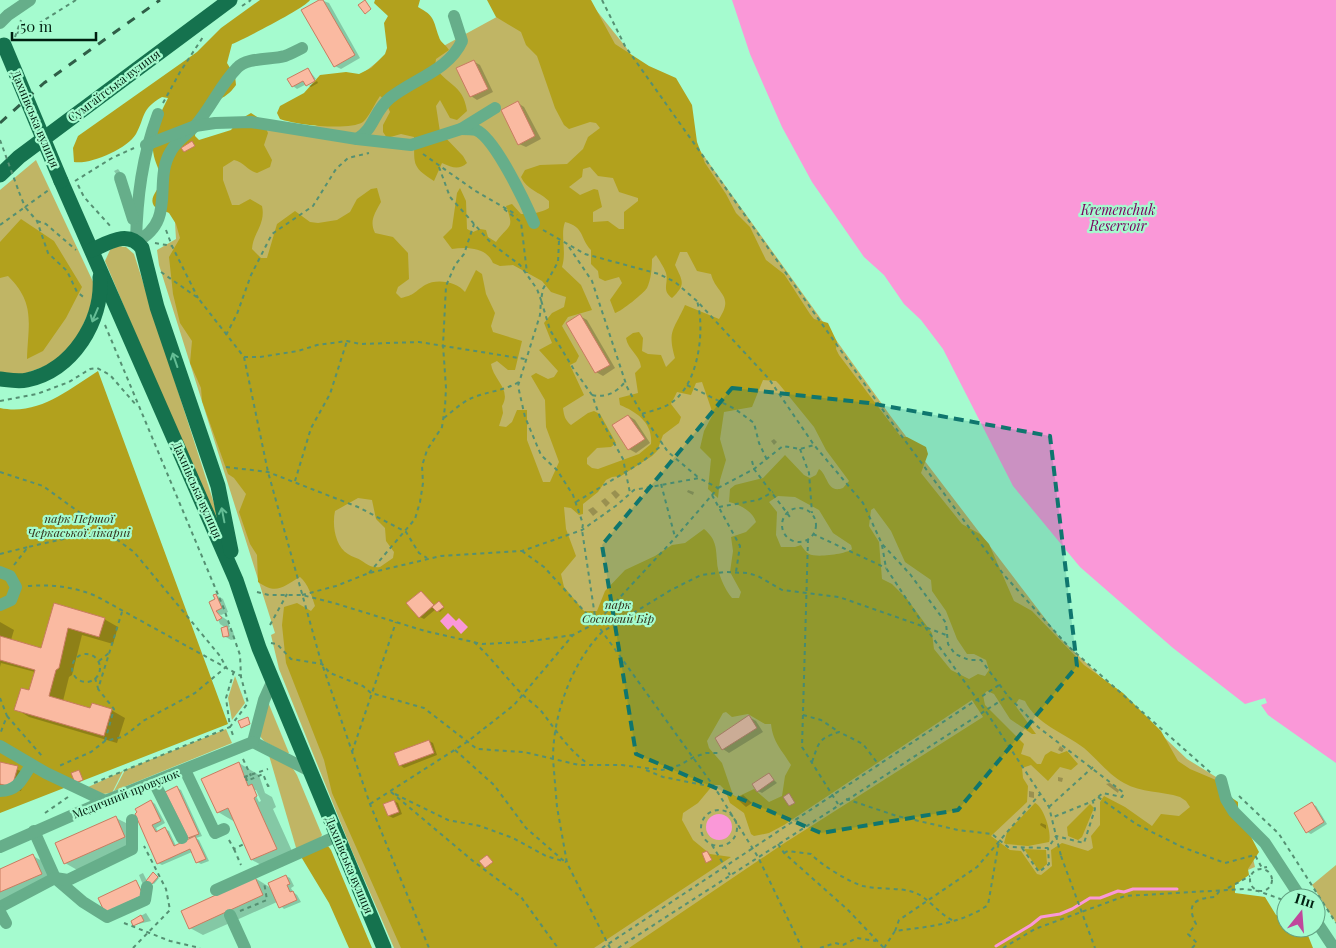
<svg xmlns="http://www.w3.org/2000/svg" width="1336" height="948" font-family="'Playfair Display',serif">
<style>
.green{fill:#c0b565}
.forest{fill:#b2a11d;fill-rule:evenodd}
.water{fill:#fa98d8}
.shadow{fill:#0003;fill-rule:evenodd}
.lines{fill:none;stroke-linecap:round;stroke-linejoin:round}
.stream{stroke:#fa98d8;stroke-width:3}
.building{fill:#fabaa1;stroke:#c87c60}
.path{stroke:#559072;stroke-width:2;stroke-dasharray:4 4;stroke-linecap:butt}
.minor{stroke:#66ae8a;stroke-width:12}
.major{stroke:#15724e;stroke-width:15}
.rail{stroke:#2f5e47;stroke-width:3;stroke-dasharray:9 9;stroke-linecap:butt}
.path-bridge{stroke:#559072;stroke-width:2;stroke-dasharray:4 4;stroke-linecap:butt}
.major-bridge{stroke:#15724e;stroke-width:15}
.oneway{stroke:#64bd95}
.marked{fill:#0f766e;fill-opacity:0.2;stroke:#0f766e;stroke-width:4;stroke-dasharray:10 6;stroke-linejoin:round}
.labels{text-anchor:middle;stroke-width:4.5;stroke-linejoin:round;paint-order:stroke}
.street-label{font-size:12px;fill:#001f10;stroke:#a5fbcf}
.park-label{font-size:12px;font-style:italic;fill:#322f1b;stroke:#a5fbcf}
.water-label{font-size:14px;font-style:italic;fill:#79005e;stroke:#a5fbcf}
</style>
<rect width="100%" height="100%" fill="#a5fbcf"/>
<g class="green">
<polygon points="588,0 625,46 892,418 1060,638 1187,759 1221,780 1252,854 1255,867 1210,886 1211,893 1263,897 1294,948 394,948 352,851 279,669 271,635 275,633 159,265 157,250 176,239 173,190 245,130 309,128 339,118 362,74 386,55 416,61 504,13"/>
<polygon points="36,160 95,286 90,309 79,334 66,352 51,364 21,375 0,374 0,190"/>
<polygon points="118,246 126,247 134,254 228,547 225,548 105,261 110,250"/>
<polygon points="235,676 245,703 232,720 228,698"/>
<polygon points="268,702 289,753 287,754 264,741 259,735"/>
<polygon points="226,729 232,743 114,791 125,770"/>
<polygon points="268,752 292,767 297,775 322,835 319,839 297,851"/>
<polygon points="123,771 112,793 102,794 86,788"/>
<polygon points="1336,865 1336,923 1312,885"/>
</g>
<g class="forest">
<path d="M260 0H310C305 8 244 39 232 44L227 63 235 76 236 85C218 111 203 89 195 136L199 140 231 130 239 120 251 113 262 120 268 133 264 145 272 160 270 167 257 173C248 171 244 162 234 160L223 167V180L232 205H239L250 199 262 206C266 224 253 233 252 249L261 258H267L277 224 295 211 310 222 318 223 337 220 350 212 357 199 371 189 377 188 381 202C375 213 369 221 375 233L393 237 408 253 409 279 398 287 396 293 401 298C415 295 414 292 425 285 437 278 457 282 465 292L476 270 482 274 486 294 495 313 491 326 493 332 522 341 515 370H508L497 361 491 364C493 380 512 389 502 406L503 413 499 426 506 427 512 422 517 410H527V440L543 482H550L559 462 546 427 545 400 531 376 536 373 548 379 554 377 558 371 539 350 552 343 544 323 552 313 564 307 566 297 551 292 542 281 513 265 500 266 493 263C486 247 467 247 452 249L443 237 452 228 457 193 460 188 466 201 467 229 473 232 480 229 486 230 488 237 496 242C509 224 515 230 506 206L512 204 521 214C531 214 541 213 549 208V201C540 192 527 190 521 177L525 170 540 165 567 164 583 149 588 137 600 128 596 123 590 122 569 129 564 125 555 108 537 56 526 45 521 32 496 17 487 0H591L615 44 649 66 676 78 692 105 697 142 705 163 726 194 736 213 750 227 766 260 784 274 810 314 814 319 828 323 837 342 836 349 839 355 901 437H907L926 447 928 454 921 473 962 524 980 534 989 544 1014 601 1032 611 1084 665 1123 693 1161 731 1178 761 1190 769 1216 780 1223 792 1238 802V812L1259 852 1248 869 1249 875 1235 885V893L1265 897 1276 915 1286 917V928H1305L1313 948H629L783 844 983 717 972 700 784 825 769 833 754 836 751 834 744 813 730 803 725 790 720 785H713L698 803 683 813 682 820 693 840 710 854 731 857 594 948H401L332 793 324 760 286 663 282 625 284 607 297 603 311 611 315 606C312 596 308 584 300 577 282 587 277 595 258 582L257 555 250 544 239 512 246 494 234 478 228 474 202 401 201 388 190 363 192 341 180 323 173 294 169 257 180 238 176 224 169 213C164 210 155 210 153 204 150 196 159 190 160 182 161 173 158 169 155 160 148 137 158 118 168 98L162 97C140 110 146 116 136 134 127 149 90 165 74 162L73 148 78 136 197 52 221 28ZM590 167 598 176 613 178 619 192 638 198V201L624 212V229H619L608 221 593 222V212L602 207 598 190 594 189 580 195 569 187 582 177 583 169ZM565 222C585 227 580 239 591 250V264L598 271 599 278 605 281 619 277 622 283 610 300 615 313C622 311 644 293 647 288 651 280 652 268 652 259L656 255C659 260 664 267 666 273 669 283 661 290 672 298 686 284 683 282 675 265L680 252H687L697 271 711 274C716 294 735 295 719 319L685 305C674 330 667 330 675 358L666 367 661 355 648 354 642 351 643 338 639 332 633 333 626 338C628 350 640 355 641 367L635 373 638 393 619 398 620 405C637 412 653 423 651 444L639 454 598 469 592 468 587 464V458L597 448 611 447 616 443 600 414 594 411 588 413 571 425C565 420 564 416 563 408L584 395 570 365 576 362 579 356 562 326 568 317 592 310 581 285 562 267C567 251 560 235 565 222ZM763 380 776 381 779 384 814 427 826 450 849 481 843 488C827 494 828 475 819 469L816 475 810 478 804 475 785 455 763 478 735 485 730 489 729 502C740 504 753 512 756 522L746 532 731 537 733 551 730 572 741 592 739 598H732C725 590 717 572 717 561 716 547 716 539 704 529L685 543 672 545 655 556 625 570 605 591 597 611H584L564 587 561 574 576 556 566 529 564 507 571 508 579 515 583 514V504L598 492 606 480 612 477 621 476 652 456 657 451 663 435 679 423 681 417 671 404 677 392 691 395 696 383 702 382 713 414 704 431 700 448 711 459 708 489 718 498 720 480 726 460 720 439 724 412 752 407ZM778 496 795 497 819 510 833 533 851 545 852 549C847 554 816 558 809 554 806 552 803 548 801 545L795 547H781L776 535 777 512 769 502ZM358 498 372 500 376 519 385 528 386 541 394 552 393 558 380 567C372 568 368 565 362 561 358 558 352 557 348 554 335 546 332 525 335 511ZM874 508 891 531 905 562 931 580 932 591 946 611 957 639 967 654H974L986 660 989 670 985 676 978 674 969 679 951 670 934 649 932 633 907 599 892 584 882 579 879 542 869 526 871 510ZM987 691 994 694 1010 719 1032 734H1036L1015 705 1019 699 1025 701C1036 724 1064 733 1084 748 1097 759 1109 775 1124 783 1141 793 1162 791 1180 797L1186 801 1190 807 1179 816 1161 814 1152 826 1125 807 1104 796 1100 802V825L1091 836 1093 848 1088 851 1062 843 1051 850 1052 866 1041 875 1037 874 1021 851 1010 850 991 836 1027 802 1028 786 1023 778 1022 768 1031 765 1048 781 1060 767 1071 770 1078 764 1067 751 1059 754 1051 751 1045 755 1041 764H1037L1030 757 1021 754 1024 744 985 705 983 695ZM726 712 732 717 748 714 765 724H771C773 743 782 750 791 765L785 776 782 796 769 802 754 789 737 797 733 795 722 763 709 748 707 741 723 713Z"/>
<path d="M375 0H420L418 7C435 16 433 20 439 37 440 42 446 45 449 50L436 59 435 66C445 85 463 83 467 111L457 120 450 118 440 100 436 106 440 132 463 156 467 163C458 171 452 167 442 163L434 181C410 166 415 163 414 137L401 134 387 138 383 132V125L390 112 385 100 380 96C375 103 369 117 363 122 349 131 296 125 280 119L277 113 280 106 304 93 320 75 346 72 359 74 371 68 385 54 387 48 384 23 388 16 374 3Z"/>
<path d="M21 219 54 241 82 287 66 318 43 351 27 359C28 323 36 304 8 276L0 278V242Z"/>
<path d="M98 371 228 724 0 813V408C38 416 68 390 98 371Z"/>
<path d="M1035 803C1044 807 1052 834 1049 842L1028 846 1006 844 1004 843 1007 832Z"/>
<polygon points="1090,804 1094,808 1082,837 1078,840 1068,836 1067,827"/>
<polygon points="328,846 331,850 372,948 349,948 329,903 300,855"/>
<polygon points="1024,849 1046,850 1047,864 1039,871"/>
</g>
<g class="water">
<polygon points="732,0 1336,0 1336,763 1268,715 1261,705 1267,703 1265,698 1245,704 1173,648 1080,567 1013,486 943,349 921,320 904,304 884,275 864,257 812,182 782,127 750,54"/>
<polygon points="448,613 456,621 459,618 468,627 461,634 453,625 448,630 440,621"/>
<circle cx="719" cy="827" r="13"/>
</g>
<g class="shadow">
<polygon points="321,0 329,3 360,58 341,69 335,66"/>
<polygon points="473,61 480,65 493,92 477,100 471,96"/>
<polygon points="308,69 316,79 297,89 293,86"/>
<polygon points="317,81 318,83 311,87 309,86"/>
<polygon points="518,103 524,107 541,139 526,147 519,144"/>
<polygon points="118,169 121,173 117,175 114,171"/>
<polygon points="580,316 587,320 615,368 603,376 596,372"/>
<polygon points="629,416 635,420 650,443 636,453 629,449"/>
<polygon points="774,439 777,442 774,445 771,441"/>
<polygon points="615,490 620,495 616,499 611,493"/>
<polygon points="688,490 694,492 693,495 687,492"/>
<polygon points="605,498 610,503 606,507 601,501"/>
<polygon points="593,507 598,512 593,516 588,510"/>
<polygon points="421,592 435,606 440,603 444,608 440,612 436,609 424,619 420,617"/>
<polygon points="216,595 223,599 228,612 221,615 214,611"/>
<polygon points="55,605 104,619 118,627 113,644 82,635 72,675 69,677 63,701 91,709 111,710 125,718 117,743 29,717 16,709 30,691 35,672 1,663 0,667 0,622 14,630 11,640 42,649"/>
<polygon points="221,616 227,620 230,627 228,628 233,631 235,639 231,640 224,636 226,628 220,624 217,617"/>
<polygon points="749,717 756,721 763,732 729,753 723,749"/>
<polygon points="429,741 433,743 437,755 404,768 400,765"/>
<polygon points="1060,746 1064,749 1062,752 1058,750"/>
<polygon points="0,763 26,773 21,791 0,786"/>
<path d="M239 763 259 775 265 793 272 797 276 807 273 809 296 860 272 871 252 860 235 822 218 812ZM253 790H256L261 801 259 802Z"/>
<polygon points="769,775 777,783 762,793 758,791"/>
<polygon points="1058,777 1063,778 1062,782 1058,781"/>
<polygon points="1110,783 1119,790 1118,793 1106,784"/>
<polygon points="177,788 181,790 202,836 196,838 199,840 209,861 201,864 197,862 192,852 162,865 158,863 136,814 151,801 155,804 165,823 156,828 158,832 165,829 169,831 176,846 192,839 189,837"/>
<polygon points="1029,791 1034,792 1034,798 1029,797"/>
<polygon points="743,795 752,803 746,807 737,799"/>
<polygon points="394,801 398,803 402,814 393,818 389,816"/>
<polygon points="1312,804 1316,806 1327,824 1311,834 1307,832"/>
<polygon points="116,818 130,825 138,845 79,871 65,863"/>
<polygon points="1041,823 1046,825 1046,829 1040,825"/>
<polygon points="33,856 46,863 54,882 0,905 0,870"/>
<polygon points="143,873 147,881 154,874 159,878 154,884 149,881 143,885 139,875"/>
<polygon points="286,876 290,878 294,886 291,888 293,892 297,895 301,902 284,909 277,902 203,935 190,928 255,878 271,888"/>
<polygon points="146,913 151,921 134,925 132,921"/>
</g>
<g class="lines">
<polyline class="stream" points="996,946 1031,925 1041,917 1060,914 1072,909 1090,898 1100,898 1118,891 1124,892 1133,889 1177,889"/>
</g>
<g class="building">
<polygon points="319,0 323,0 355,55 334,67 301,10"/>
<polygon points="365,0 371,9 365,14 358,5"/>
<polygon points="474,60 488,89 470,97 456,68"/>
<polygon points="308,68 315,81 306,86 303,81 292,87 287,79"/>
<polygon points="518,101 535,136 518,145 501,110"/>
<polygon points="192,141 195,146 184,152 181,148"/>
<polygon points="580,314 610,365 595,373 566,323"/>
<polygon points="628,415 645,439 628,450 612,425"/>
<polygon points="421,591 434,605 419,618 406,603"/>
<polygon points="216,594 222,608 216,611 222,618 217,621 209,602 215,599 213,595"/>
<polygon points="439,601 444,607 437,612 432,607"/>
<polygon points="54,603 105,618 99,637 68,628 59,668 56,670 49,696 90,708 92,703 112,709 104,736 14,710 21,688 29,690 35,670 0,660 0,636 41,648"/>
<polygon points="227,626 229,636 223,637 221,628"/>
<polygon points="749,715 757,728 722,750 715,738"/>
<polygon points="248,717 250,724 241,728 238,721"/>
<polygon points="429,740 434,753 399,766 394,753"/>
<polygon points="0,762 18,766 12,787 0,784"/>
<polygon points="239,762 248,786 252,784 257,796 254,798 277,849 251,860 228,808 217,813 201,779"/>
<polygon points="79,770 83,780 75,783 71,773"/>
<polygon points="769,773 774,780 757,792 752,784"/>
<polygon points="177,786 199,834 188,838 165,792"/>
<polygon points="789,793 795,803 789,806 783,797"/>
<polygon points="151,800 161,821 152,825 156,832 165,827 174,846 195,836 206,859 196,863 190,849 157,864 135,814 137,812 135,809"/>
<polygon points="394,800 399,812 388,816 383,804"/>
<polygon points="1312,802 1324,822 1306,833 1294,813"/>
<polygon points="116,816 125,837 64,864 55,843"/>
<polygon points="707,851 712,860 706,863 702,853"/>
<polygon points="33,854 42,874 0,892 0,869"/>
<polygon points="487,855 493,862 485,868 479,861"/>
<polygon points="153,872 158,877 151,885 146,881"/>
<polygon points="286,875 290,884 287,885 290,892 293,891 297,900 279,908 268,883"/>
<polygon points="255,877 263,895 189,929 181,911"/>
<polygon points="136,880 143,895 105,913 98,898"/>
<polygon points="141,915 144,921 133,926 131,921"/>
</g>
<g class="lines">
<g class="path">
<polyline points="602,0 625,46 895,427 1004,575 1068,646 1211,773"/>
<polyline points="242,6 251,0"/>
<polyline points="17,33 30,29 76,0"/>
<polyline points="15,37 21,20"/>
<polyline points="163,103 180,72 203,37"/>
<polyline points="423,154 474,190 517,215"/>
<polyline points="439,167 450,197 492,244 520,265 537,289 541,300 540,315 518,386 525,417 541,455 557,470 573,495 583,524 582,530 596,623"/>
<polyline points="75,181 112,158 134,148"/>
<polyline points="78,185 84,197 112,228"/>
<polyline points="19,192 25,207 50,189"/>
<polyline points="504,209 521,222 527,273"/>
<polyline points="37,221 46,224 76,250"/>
<polyline points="0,225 25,207 37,221 48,253 67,271 77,292 86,299"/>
<polyline points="166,230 172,246 198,298"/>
<polyline points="543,230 585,254 659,274 675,282 697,301 769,379 814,445 863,503 882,544 910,574 946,623 948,644 955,654 969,660 981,660 1008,696 1038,727 1124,793 1122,797 1103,793 1093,801 1051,818"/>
<polyline points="559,241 558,262 543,289 541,300 550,330 573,368 592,395 601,420 623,459 630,493"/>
<polyline points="155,243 172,246"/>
<polyline points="569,247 592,281 627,387 642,414 668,452 699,478"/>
<polyline points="161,272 198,298 244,357 268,472 320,658 370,804 429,948"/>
<polyline points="105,325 224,609 240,655 241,677 248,703 230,727 234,738"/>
<polyline points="226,335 237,314 251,275 272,234 313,206 336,169 348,158 369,153"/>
<polyline points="244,357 260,357 298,351 317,345 347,341 360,344 419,342 525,359"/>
<polyline points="687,385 735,409 754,423 759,443 767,460"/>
<path d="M592 395C606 398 616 393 625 382"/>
<polyline points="0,401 37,394 69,382 90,369 97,368 110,375 137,406"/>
<path d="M642 414C654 410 670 407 679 396 699 375 705 328 697 301"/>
<path d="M444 418C454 410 464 400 477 396 492 391 505 390 519 382"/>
<polyline points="800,449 809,473 812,513"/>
<polyline points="752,461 754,469 790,517"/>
<polyline points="226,467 268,472 358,507 406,532 419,553 427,558"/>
<polyline points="0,472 43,486 134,552 220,656 226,667 195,693 143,721 131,731 122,737 105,741 91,752 59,766"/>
<polyline points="295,481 311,428 330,394 347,341"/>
<polyline points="661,484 675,537"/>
<polyline points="718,488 754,469 783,446 800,449 814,445"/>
<polyline points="712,495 740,546 736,572"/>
<polyline points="576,502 642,462 663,444"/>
<polyline points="719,507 758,500 773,492"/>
<circle cx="799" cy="525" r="17"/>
<polyline points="813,534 886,568"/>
<polyline points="808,539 802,747 838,804"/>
<polyline points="882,545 886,568 925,627 946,635"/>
<polyline points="522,551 544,567 595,623"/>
<polyline points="0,554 28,547"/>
<polyline points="14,565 28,547 103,530"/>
<polyline points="369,573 415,519 420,502 423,483 422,466 427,450 442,427 445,407 446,388 443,345 446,286 455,265 464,254 474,224"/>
<path d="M28 586C53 584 74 587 96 596L241 676"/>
<polyline points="257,592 269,595 302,595 334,603 425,631 482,644 525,642 573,635"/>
<polyline points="302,595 336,586 369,573 441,556 522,551 582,530 617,505 634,490 699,478 718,488 675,538 596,623 715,788 758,857 802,948"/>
<polyline points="270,625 287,594"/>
<path d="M474 642C492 658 505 677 522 694 528 700 536 705 542 712 557 732 568 749 588 764"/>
<polyline points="271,643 277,644 291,659 322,664 330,673 363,686 371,693 424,708 477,749 524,752 579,765 622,765 662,770 680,765 694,757 706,753 721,753"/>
<circle cx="86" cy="668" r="14"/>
<polyline points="99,661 109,653"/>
<polyline points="95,678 98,688"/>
<polyline points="0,698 7,716 0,734"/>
<polyline points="803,715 821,720 839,732"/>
<polyline points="7,716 42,756"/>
<polyline points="105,741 114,709 98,689 122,612"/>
<polyline points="455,750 494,785 526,828 565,862"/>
<polyline points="352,752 396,622"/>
<polyline points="243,759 251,776"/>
<path d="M812 762C819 742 818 739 839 732L863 744 879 765"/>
<polyline points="646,770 663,777 714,787"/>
<polyline points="244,777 268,769"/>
<polyline points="246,777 247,781 263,774 268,786 273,784"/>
<polyline points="94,783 230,727 226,698 234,671"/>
<polyline points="391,792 473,861 521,897 558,948"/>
<polyline points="395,794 448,820 480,826 513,838 546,856 566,862"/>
<polyline points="1239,796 1279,834 1336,923"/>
<polyline points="1098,797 1136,824 1182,847 1225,863 1255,855 1262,868 1267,867"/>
<polyline points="846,799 897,816 958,830 992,834 1008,847 1048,848 1056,836 1084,843 1095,809 1093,802"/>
<polyline points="370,804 467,742 514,705 573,635 596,623"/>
<polyline points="1049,807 1093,767"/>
<circle cx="719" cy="828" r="18"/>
<polyline points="45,813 68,797"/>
<polyline points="229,840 234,849 244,844"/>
<polyline points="778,844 784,853 848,910 884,948"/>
<polyline points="712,845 730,875"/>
<polyline points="1022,848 1039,872 1049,864 1048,848"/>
<polyline points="234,849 241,865"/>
<path d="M784 853 788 851 811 854C821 865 849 882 863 886 879 890 898 887 913 892 929 897 938 914 954 921"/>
<circle cx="1261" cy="880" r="11"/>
<polyline points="1228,888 1250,876"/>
<polyline points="240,911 267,900 264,882"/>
<polyline points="124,923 170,941 200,948"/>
<polyline points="895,931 899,920 977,867 1040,794"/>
<polyline points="133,948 170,910 166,889 144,846"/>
<polyline points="602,948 999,685"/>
<path d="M610 948 567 863 557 807 553 759C553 715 571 664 602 632L671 590 701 575 725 572 747 573 758 576 782 590 839 597 925 627 985 710 1049 807 1061 856"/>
<polyline points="618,948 1008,696"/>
<polyline points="820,948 835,943 843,945 857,938 876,941"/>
<path d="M884 948 895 931C927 927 961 924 988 905L999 841"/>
<polyline points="1003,948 1035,929 1125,896 1244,889 1258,891 1286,901"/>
<path d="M1192 948 1197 943 1188 934 1196 924C1186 905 1194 898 1215 897L1221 889"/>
</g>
<g class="minor">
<polyline points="0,23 8,15 30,0"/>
<path d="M158 114C142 157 137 197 136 242 178 220 152 182 171 151 177 140 186 135 194 127 210 110 220 85 237 68 247 57 271 60 285 56 291 54 296 51 302 48"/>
<path d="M461 129C465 129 472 129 476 130 495 138 526 204 534 223"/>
<path d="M357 139C375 128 373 112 390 98 414 79 449 70 462 41L454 16"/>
<polyline points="146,145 195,126 215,123 251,122 357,139 411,145 461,129 495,108"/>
<polyline points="120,178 133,219"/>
<polyline points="0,572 10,576 16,587 11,600 0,605"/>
<polyline points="273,680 264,700 253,742 308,770"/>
<polyline points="0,746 46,773 105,801"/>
<polyline points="185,770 215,833 224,829"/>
<polyline points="1221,780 1226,799 1234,812 1265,843 1301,898"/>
<polyline points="154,782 182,838"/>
<path d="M0 791C18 791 22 779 31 765"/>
<polyline points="34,831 55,878 83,902 107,917 145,900 147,887"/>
<polyline points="0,847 105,801 253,742"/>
<polyline points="216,890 337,836"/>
<polyline points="0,907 55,878 68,880 132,849 132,820"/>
<polyline points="0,912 6,923"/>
<polyline points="230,915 245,948"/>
<polyline points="1316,921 1334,948"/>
</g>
<g class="major">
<polyline points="0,175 19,157 230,0"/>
<polyline points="61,181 236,580 259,648 384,948"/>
<path d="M92 250C108 243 128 229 142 248L157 307 218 486 231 551"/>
<path d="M0 379C9 380 18 382 27 380 73 370 103 321 100 277"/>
</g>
<polyline class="rail" points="0,123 44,83 160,0"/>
<g class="path-bridge">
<polyline points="0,140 19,192"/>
<polyline points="1061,856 1095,948"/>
</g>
<polyline class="major-bridge" points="4,45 61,181"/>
</g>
<defs><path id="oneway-shaft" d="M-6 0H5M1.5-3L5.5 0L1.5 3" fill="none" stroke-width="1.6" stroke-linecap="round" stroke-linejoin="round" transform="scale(1.25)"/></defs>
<g class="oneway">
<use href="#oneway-shaft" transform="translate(95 315) rotate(113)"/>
<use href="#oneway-shaft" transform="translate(175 360) rotate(-109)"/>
<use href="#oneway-shaft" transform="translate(223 515) rotate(-101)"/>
</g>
<path class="marked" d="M732 388 869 403 1050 436 1077 666 958 810 821 833 636 754 602 545Z"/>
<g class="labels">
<g class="street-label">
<text transform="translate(114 86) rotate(-37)" y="4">Сумгаїтська вулиця</text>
<text transform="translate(35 119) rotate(67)" y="4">Дахнівська вулиця</text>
<text transform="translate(197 490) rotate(66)" y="4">Дахнівська вулиця</text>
<text transform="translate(126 794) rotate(-22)" y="4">Медичний провулок</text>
<text transform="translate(349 865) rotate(67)" y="4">Дахнівська вулиця</text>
</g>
<g class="park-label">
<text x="79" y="523">парк Першої<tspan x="79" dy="14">Черкаської лікарні</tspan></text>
<text x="618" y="609">парк<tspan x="618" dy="14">Сосновий Бір</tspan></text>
</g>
<g class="water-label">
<text x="1118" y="215">Kremenchuk<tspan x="1118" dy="16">Reservoir</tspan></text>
</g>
</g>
<g transform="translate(1301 913) rotate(17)"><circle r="24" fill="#a5fbcf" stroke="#63a383"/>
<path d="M0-4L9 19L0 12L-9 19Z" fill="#c0489c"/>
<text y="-8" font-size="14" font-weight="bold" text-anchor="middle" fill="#001f10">Пн</text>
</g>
<path d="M12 32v8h84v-8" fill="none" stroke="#001f10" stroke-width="2.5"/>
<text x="20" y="32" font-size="15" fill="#001f10" stroke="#a5fbcf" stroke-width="4" paint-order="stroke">50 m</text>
</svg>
